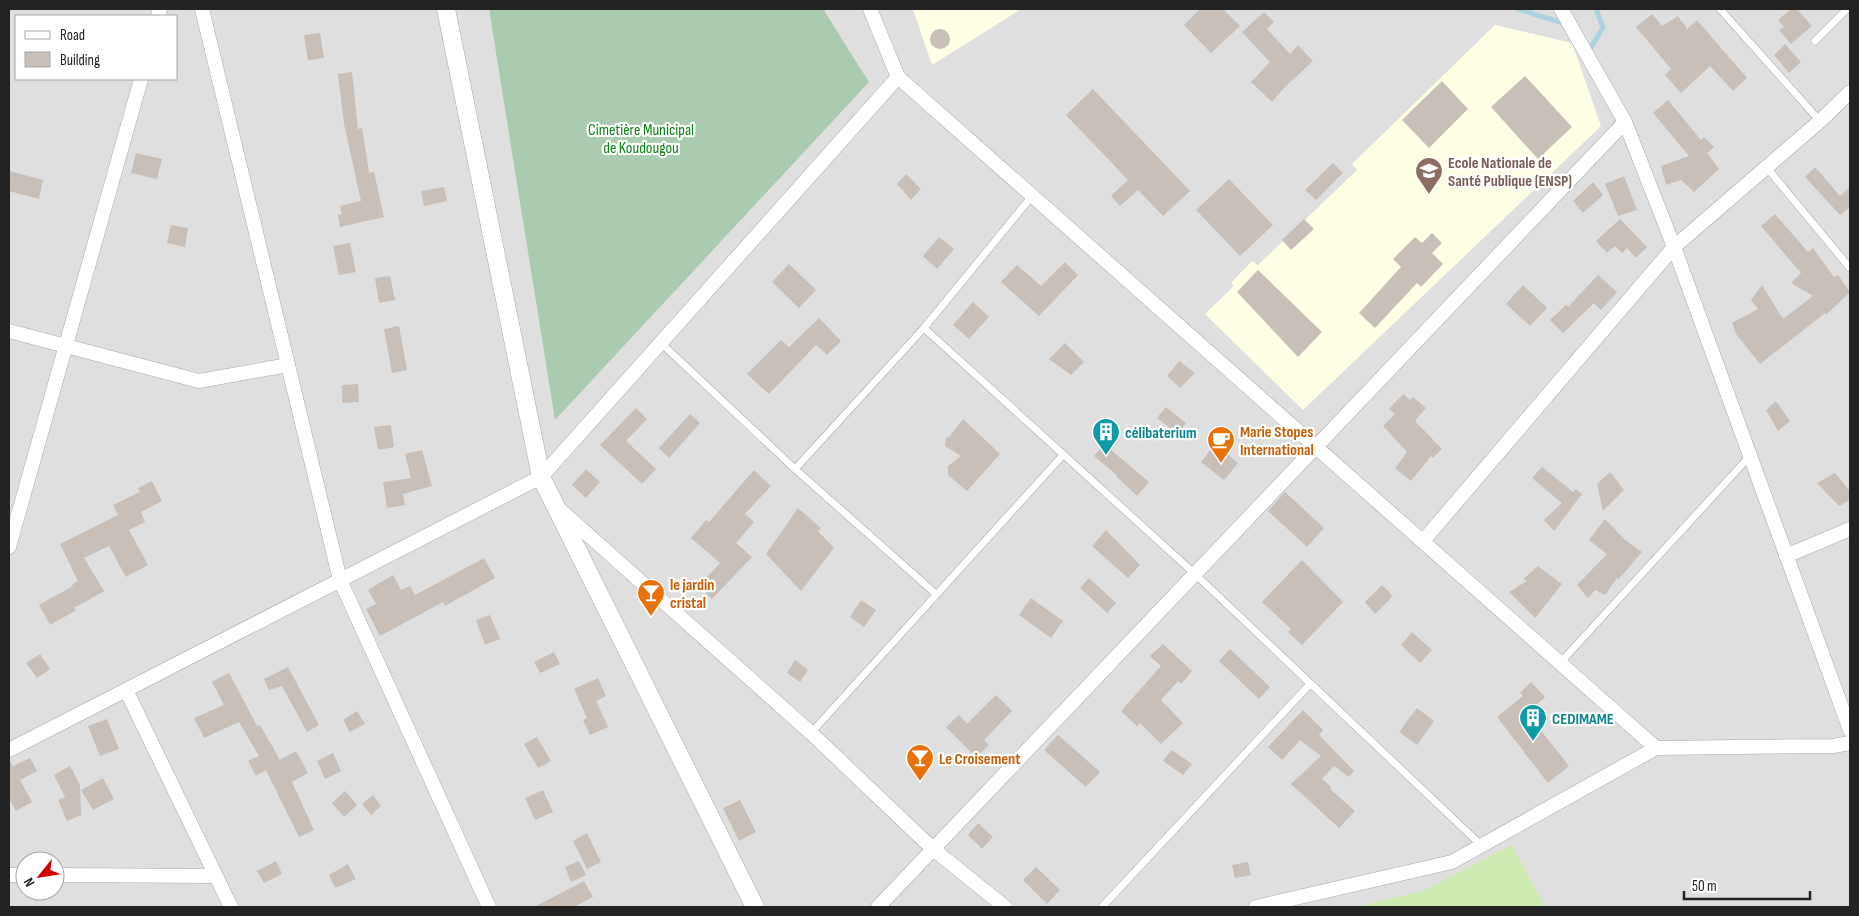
<svg xmlns="http://www.w3.org/2000/svg" width="1859" height="916" font-family="'Sofia Sans Condensed',sans-serif">
<style>
.residential{fill:#e0dfdf;fill-rule:evenodd}
.education{fill:#ffffe5}
.grass{fill:#cdebb0}
.cemetery{fill:#aacbaf}
.lines{fill:none;stroke-linecap:round;stroke-linejoin:round}
.stream{stroke:#aad3df;stroke-width:5}
.building{fill:#c7bfb8}
.service-casing{stroke:#a9a9a9;stroke-width:8}
.minor-casing{stroke:#a9a9a9;stroke-width:15}
.tertiary-casing{stroke:#a9a9a9;stroke-width:19}
.service{stroke:#fff;stroke-width:7}
.minor{stroke:#fff;stroke-width:14}
.tertiary{stroke:#fff;stroke-width:18}
.labels{text-anchor:middle;stroke-width:4.5;stroke-linejoin:round;paint-order:stroke}
.park-label{font-size:16px;fill:#0c8416;stroke:#fff}
.education-label{font-size:16px;font-weight:bold;fill:#785e54;stroke:#fff;text-anchor:start}
.food-label{font-size:16px;font-weight:bold;fill:#c56008;stroke:#fff;text-anchor:start}
.culture-label{font-size:16px;font-weight:bold;fill:#0d838f;stroke:#fff;text-anchor:start}
</style>
<rect width="100%" height="100%" fill="#f2efe9"/>
<path class="residential" d="M9 9H1850V907H9ZM16 16H176V79H16ZM25 861H55V891H25Z"/>
<g class="education">
<polygon points="913,9 1021,9 932,65"/>
<polygon points="1495,25 1572,43 1601,126 1303,410 1205,314 1234,286 1231,283 1252,261 1258,265 1357,170 1352,164"/>
</g>
<polygon class="grass" points="1512,845 1545,907 1356,907 1423,891"/>
<polygon class="cemetery" points="489,9 823,9 869,82 555,420"/>
<g class="lines">
<g class="stream">
<polyline points="1518,9 1566,24"/>
<polyline points="1588,53 1603,27 1596,9"/>
</g>
</g>
<g class="building">
<polygon points="1200,9 1223,9 1240,26 1211,53 1184,25"/>
<polygon points="1791,9 1797,9 1812,26 1791,44 1779,30 1784,27 1778,20"/>
<polygon points="1264,12 1274,22 1267,29 1290,54 1298,45 1313,61 1284,88 1272,102 1251,82 1270,62 1242,32"/>
<polygon points="1652,14 1662,26 1678,16 1687,29 1697,20 1747,78 1733,91 1710,66 1681,93 1665,75 1671,69 1636,27"/>
<circle cx="940" cy="39" r="10"/>
<polygon points="320,33 324,58 308,60 304,35"/>
<polygon points="1785,44 1801,62 1789,73 1774,55"/>
<polygon points="352,72 358,129 362,128 369,173 374,172 384,217 340,227 338,215 342,214 340,206 361,201 344,124 338,74"/>
<polygon points="1525,76 1572,127 1538,159 1491,107"/>
<polygon points="1442,81 1468,109 1429,148 1402,120"/>
<polygon points="1093,89 1190,191 1163,216 1138,190 1120,206 1111,196 1128,180 1066,115"/>
<polygon points="1668,100 1701,140 1704,137 1714,147 1707,153 1719,169 1694,192 1681,180 1666,185 1661,166 1689,156 1653,113"/>
<polygon points="136,153 162,159 157,179 131,173"/>
<polygon points="1333,163 1343,173 1316,200 1305,190"/>
<polygon points="1815,167 1840,196 1850,187 1850,207 1840,215 1805,177"/>
<polygon points="9,171 43,180 39,199 9,191"/>
<polygon points="906,174 921,189 911,200 897,184"/>
<polygon points="1624,176 1637,210 1618,216 1605,184"/>
<polygon points="1229,179 1273,225 1240,256 1196,210"/>
<polygon points="1593,182 1603,195 1583,213 1573,201"/>
<polygon points="444,187 447,201 424,206 421,191"/>
<polygon points="1775,214 1808,252 1813,248 1834,277 1838,275 1850,292 1826,315 1825,313 1760,364 1736,334 1732,323 1758,309 1751,300 1762,285 1783,319 1813,296 1791,283 1801,273 1761,226"/>
<polygon points="1304,219 1314,229 1291,250 1282,240"/>
<polygon points="1620,219 1647,247 1636,258 1627,248 1622,253 1615,246 1607,253 1596,241"/>
<polygon points="171,225 188,228 185,247 167,243"/>
<polygon points="1432,233 1442,243 1432,253 1443,264 1421,287 1417,283 1375,328 1359,313 1401,267 1393,259 1415,237 1422,243"/>
<polygon points="939,237 954,249 937,269 923,256"/>
<polygon points="350,243 356,272 339,275 333,246"/>
<polygon points="1065,262 1078,275 1039,316 1001,282 1017,265 1041,286"/>
<polygon points="789,264 816,290 799,308 772,282"/>
<polygon points="1258,270 1322,332 1298,357 1237,292"/>
<polygon points="1598,275 1617,292 1601,310 1594,303 1563,333 1550,320 1566,305 1568,307"/>
<polygon points="390,276 395,300 379,303 375,278"/>
<polygon points="1523,285 1547,308 1530,326 1506,304"/>
<polygon points="973,302 989,317 969,339 953,325"/>
<polygon points="819,318 841,341 827,355 816,345 769,394 747,374 781,340 789,347"/>
<polygon points="399,326 407,370 392,373 384,329"/>
<polygon points="1065,343 1084,362 1071,375 1049,359"/>
<polygon points="1179,361 1195,373 1180,388 1167,376"/>
<polygon points="358,384 359,402 342,403 342,385"/>
<polygon points="1403,394 1410,400 1413,397 1426,408 1415,421 1442,449 1433,458 1431,456 1411,481 1395,468 1407,452 1383,426 1395,414 1389,409"/>
<polygon points="1776,401 1790,421 1778,431 1766,410"/>
<polygon points="1166,407 1186,423 1178,434 1157,418"/>
<polygon points="636,408 647,419 626,441 656,469 642,484 600,445"/>
<polygon points="690,414 700,423 669,458 659,448"/>
<polygon points="963,419 1000,454 967,491 948,475 948,466 961,456 945,446 946,438 950,436"/>
<polygon points="391,425 394,447 378,450 374,427"/>
<polygon points="1104,444 1149,482 1137,496 1116,476 1117,475 1094,456"/>
<polygon points="1215,444 1238,463 1224,480 1201,462"/>
<polygon points="422,450 432,486 403,494 405,505 387,508 383,482 411,478 405,454"/>
<polygon points="1542,467 1573,492 1576,489 1582,494 1554,531 1544,520 1562,503 1532,478"/>
<polygon points="586,469 600,482 586,498 572,485"/>
<polygon points="754,470 771,486 745,514 754,522 736,543 752,557 712,599 699,586 720,563 691,538 706,520 709,522"/>
<polygon points="1610,472 1624,490 1603,511 1597,484"/>
<polygon points="1835,473 1850,491 1850,500 1839,506 1817,483"/>
<polygon points="152,481 162,501 141,512 145,522 129,530 148,565 126,577 109,546 84,558 104,591 74,608 75,611 50,625 39,605 73,586 72,584 78,581 60,544 118,515 113,505 140,492 138,488"/>
<polygon points="1285,492 1324,528 1307,547 1268,511"/>
<polygon points="798,508 821,528 818,531 834,548 801,591 766,554"/>
<polygon points="1605,519 1625,540 1642,552 1618,580 1617,578 1605,595 1595,590 1588,598 1577,585 1607,554 1589,540"/>
<polygon points="1106,530 1140,565 1128,578 1092,546"/>
<polygon points="484,558 495,578 445,606 443,602 380,636 366,609 376,604 368,590 393,575 401,590 410,586 415,595"/>
<polygon points="1302,560 1343,602 1302,645 1288,632 1291,629 1262,602"/>
<polygon points="1538,566 1562,584 1535,618 1509,592 1527,581 1523,579"/>
<polygon points="1089,578 1116,603 1107,613 1080,588"/>
<polygon points="1382,585 1393,596 1375,614 1365,602"/>
<polygon points="1031,598 1063,621 1051,638 1019,615"/>
<polygon points="861,600 876,610 864,627 850,617"/>
<polygon points="490,615 500,639 485,645 476,620"/>
<polygon points="1412,632 1432,650 1420,663 1401,645"/>
<polygon points="1163,644 1192,671 1181,684 1178,681 1161,700 1183,723 1161,744 1140,723 1137,726 1121,711 1161,666 1150,656"/>
<polygon points="1230,649 1270,687 1259,699 1219,661"/>
<polygon points="554,652 560,664 540,673 534,662"/>
<polygon points="40,654 50,669 37,678 26,663"/>
<polygon points="795,660 808,670 800,682 787,673"/>
<polygon points="288,667 319,725 307,732 282,686 269,690 264,679"/>
<polygon points="229,673 257,726 260,725 280,760 296,751 308,773 292,782 314,830 299,837 266,770 256,776 248,761 259,756 239,722 204,738 194,718 224,705 212,682"/>
<polygon points="598,678 606,696 596,701 608,727 590,735 583,720 587,718 574,689"/>
<polygon points="1531,682 1545,697 1527,713 1569,766 1548,783 1497,717 1523,696 1520,693"/>
<polygon points="996,695 1012,711 984,740 989,745 976,757 946,727 959,715 967,724"/>
<polygon points="1417,708 1434,721 1417,745 1399,732"/>
<polygon points="1303,710 1323,730 1319,735 1354,771 1349,777 1334,766 1322,779 1331,787 1330,789 1355,811 1339,828 1291,784 1321,756 1300,740 1282,760 1268,747"/>
<polygon points="357,711 365,724 350,732 343,720"/>
<polygon points="107,719 119,749 100,756 88,726"/>
<polygon points="1058,735 1100,772 1086,787 1044,750"/>
<polygon points="537,737 551,761 538,768 524,744"/>
<polygon points="1172,750 1192,764 1183,775 1163,761"/>
<polygon points="333,753 341,771 325,779 317,761"/>
<polygon points="30,758 37,771 20,780 32,802 16,811 9,798 9,760 13,766"/>
<polygon points="70,766 80,785 81,815 67,821 58,800 65,797 54,775"/>
<polygon points="103,778 114,799 93,810 81,790"/>
<polygon points="543,790 553,812 535,820 525,798"/>
<polygon points="345,791 357,805 344,817 332,803"/>
<polygon points="373,795 381,806 371,815 362,804"/>
<polygon points="740,800 756,832 739,841 723,808"/>
<polygon points="978,823 993,837 982,849 968,835"/>
<polygon points="587,833 601,862 587,869 573,841"/>
<polygon points="276,861 282,874 264,883 257,871"/>
<polygon points="579,861 586,875 571,882 565,867"/>
<polygon points="1248,862 1251,875 1235,878 1232,865"/>
<polygon points="348,864 356,879 335,888 329,875"/>
<polygon points="1036,867 1060,890 1047,904 1023,880"/>
<polygon points="584,881 593,897 574,907 534,907"/>
</g>
<g class="lines">
<defs>
<g id="service">
<polyline points="1720,9 1820,121"/>
<polyline points="1815,41 1847,9"/>
<polyline points="1767,168 1850,268"/>
<polyline points="924,328 1195,574 1482,846"/>
<polyline points="661,343 795,469 936,594"/>
<polyline points="795,469 924,328 1032,196"/>
<polyline points="1560,663 1749,457"/>
<polyline points="811,733 1063,455"/>
<polyline points="1102,907 1310,684"/>
</g>
<g id="minor">
<polyline points="202,9 340,580 489,907"/>
<polyline points="870,9 898,77 1656,748"/>
<polyline points="1561,9 1625,122 1674,247 1850,730"/>
<polyline points="158,16 160,9"/>
<polyline points="9,331 199,381 288,365"/>
<polyline points="558,508 811,733 933,849 1005,907"/>
<polyline points="1423,541 1674,247 1820,121 1850,92"/>
<polyline points="9,547 141,79"/>
<polyline points="1786,556 1850,529"/>
<polyline points="126,690 231,907"/>
<polyline points="9,750 541,477 898,77"/>
<polyline points="9,875 25,875"/>
<polyline points="55,875 215,876"/>
<polyline points="878,907 1625,122"/>
<polyline points="1256,907 1452,862 1656,748 1833,746 1850,743"/>
</g>
<polyline id="tertiary" points="446,9 541,477 755,907"/>
</defs>
<use href="#service" class="service-casing"/>
<use href="#minor" class="minor-casing"/>
<use href="#tertiary" class="tertiary-casing"/>
<use href="#service" class="service"/>
<use href="#minor" class="minor"/>
<use href="#tertiary" class="tertiary"/>
</g>
<defs>
<symbol id="school-pin" viewBox="-11 -11 22 30"><path d="M0 17L-7.5 6A9.5 9.5 0 1 1 7.5 6Z" fill="#8d6e63" stroke="#fff"/><path d="M0-5L7-2L0 1L-7-2ZM-4 1L0 2.5L4 1V4Q0 6-4 4Z" fill="#fff"/></symbol>
<symbol id="building-pin" viewBox="-11 -11 22 30"><path d="M0 17L-7.5 6A9.5 9.5 0 1 1 7.5 6Z" fill="#0f9aa8" stroke="#fff"/><path d="M-4-6H4V6H1V3H-1V6H-4ZM-2.5-4.3h1.7v1.8h-1.7ZM.8-4.3h1.7v1.8H.8ZM-2.5-1h1.7V.8h-1.7ZM.8-1h1.7V.8H.8Z" fill="#fff"/></symbol>
<symbol id="cafe-pin" viewBox="-11 -11 22 30"><path d="M0 17L-7.5 6A9.5 9.5 0 1 1 7.5 6Z" fill="#e8710a" stroke="#fff"/><path d="M-5.5-4.5H6V0H3Q3 3.5 0 3.5H-2.5Q-5.5 3.5-5.5 0ZM3-3.2v2h1.7v-2ZM-6 4.5H4V6H-6Z" fill="#fff"/></symbol>
<symbol id="bar-pin" viewBox="-11 -11 22 30"><path d="M0 17L-7.5 6A9.5 9.5 0 1 1 7.5 6Z" fill="#e8710a" stroke="#fff"/><path d="M-6-5H6L.8 .8V4.5H3.5V6h-7V4.5H-.8V.8Z" fill="#fff"/></symbol>
</defs>
<g fill-rule="evenodd">
<use href="#school-pin" x="1413" y="155" width="32" height="43"/>
<use href="#building-pin" x="1090" y="416" width="32" height="43"/>
<use href="#cafe-pin" x="1205" y="424" width="32" height="43"/>
<use href="#bar-pin" x="635" y="577" width="32" height="43"/>
<use href="#building-pin" x="1517" y="702" width="32" height="43"/>
<use href="#bar-pin" x="904" y="742" width="32" height="43"/>
</g>
<g class="labels">
<g class="park-label">
<text x="641" y="135">Cimetière Municipal<tspan x="641" dy="18">de Koudougou</tspan></text>
</g>
<g class="education-label">
<text x="1448" y="168">Ecole Nationale de<tspan x="1448" dy="18">Santé Publique (ENSP)</tspan></text>
</g>
<g class="food-label">
<text x="1240" y="437">Marie Stopes<tspan x="1240" dy="18">International</tspan></text>
<text x="670" y="590">le jardin<tspan x="670" dy="18">cristal</tspan></text>
<text x="939" y="764">Le Croisement</text>
</g>
<g class="culture-label">
<text x="1125" y="438">célibaterium</text>
<text x="1552" y="724">CEDIMAME</text>
</g>
</g>
<rect width="1859" height="916" fill="none" stroke="#222222" stroke-width="20"/>
<rect x="15" y="15" width="162" height="65" fill="#ffffff" stroke="#a7a7a7"/>
<rect x="25" y="31" width="25" height="8" fill="#ffffff" stroke="#a7a7a7"/>
<text x="60" y="40" font-size="15" fill="#222222">Road</text>
<rect x="25" y="52" width="25" height="15" fill="#c7bfb8" stroke="#a7a7a7"/>
<text x="60" y="65" font-size="15" fill="#222222">Building</text>
<g transform="translate(40 876) rotate(240)"><circle r="24" fill="#ffffff" stroke="#a7a7a7"/>
<path d="M0-4L9 19L0 12L-9 19Z" fill="#d40000"/>
<text y="-8" font-size="14" font-weight="bold" text-anchor="middle" fill="#222222">N</text>
</g>
<path d="M1684 891v8h126v-8" fill="none" stroke="#222222" stroke-width="2.5"/>
<text x="1692" y="891" font-size="15" fill="#222222" stroke="#ffffff" stroke-width="4" paint-order="stroke">50 m</text>
</svg>
